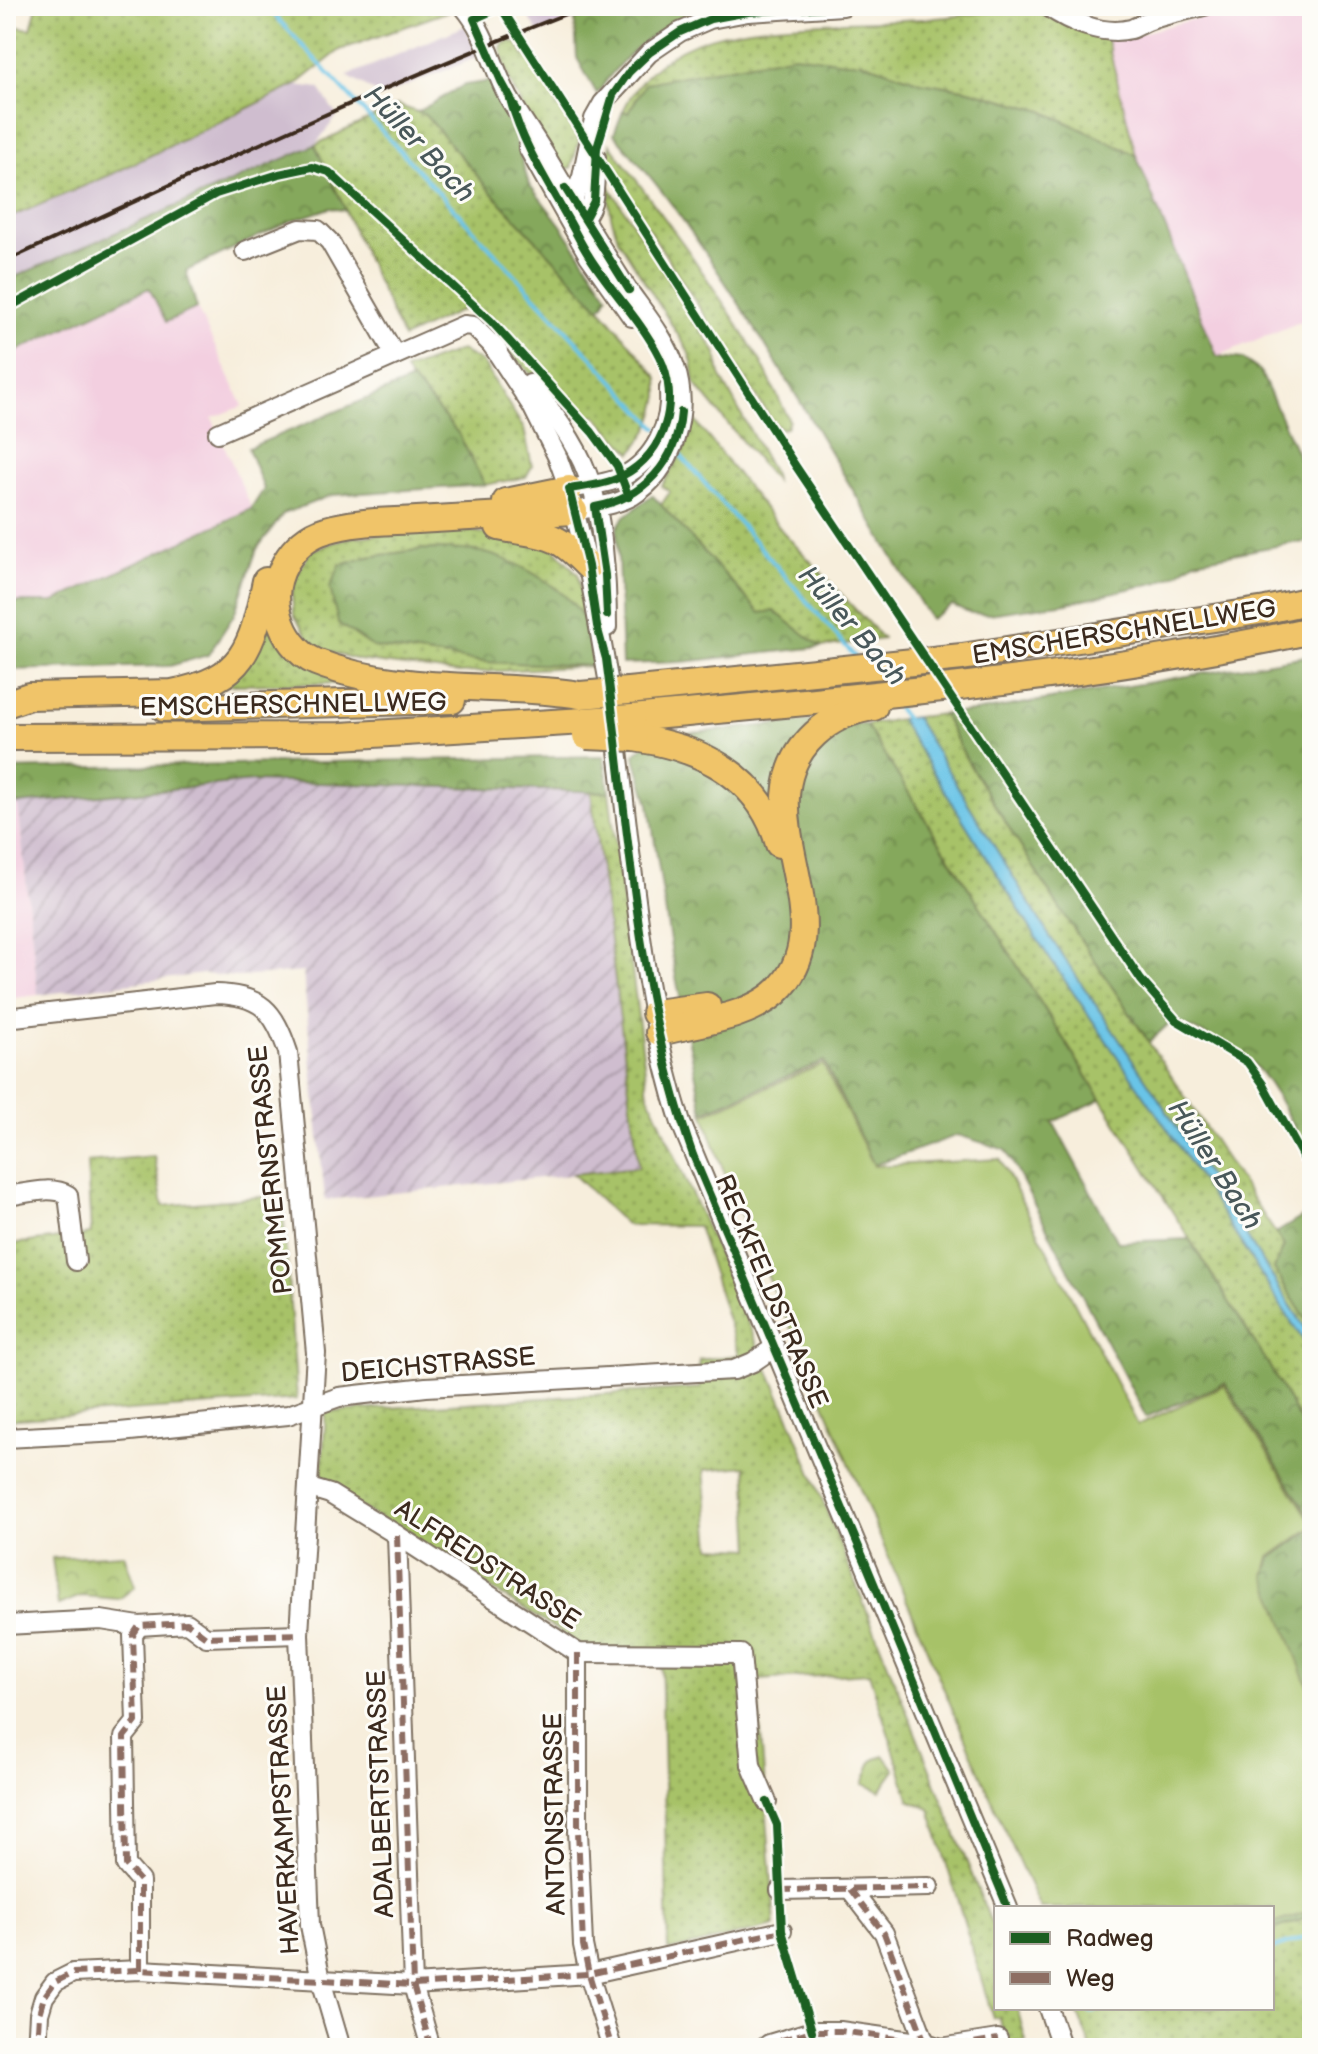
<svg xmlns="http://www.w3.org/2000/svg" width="1318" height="2054" font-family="'Balsamiq Sans',sans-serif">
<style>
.built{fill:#f3cfe0}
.industrial{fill:url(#industrial-furrows)}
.railway{fill:#cfbdcf}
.grass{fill:url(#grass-dots);stroke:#717643;stroke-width:2;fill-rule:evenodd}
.forest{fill:url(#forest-crowns);stroke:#60693d;stroke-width:2}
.park{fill:url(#park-crowns);stroke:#717643;stroke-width:2}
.pitch{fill:#a7c268;stroke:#717643;stroke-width:2}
.water{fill:#69c4e7;stroke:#527782;stroke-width:2}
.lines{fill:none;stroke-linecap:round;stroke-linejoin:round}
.stream{stroke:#69c4e7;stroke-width:4}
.minor-casing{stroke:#7d6f60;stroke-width:22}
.highway-casing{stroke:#7d6f60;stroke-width:30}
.minor{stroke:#fff;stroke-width:18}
.highway{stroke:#f0c469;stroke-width:26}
.rail{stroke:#3b2a1e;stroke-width:4}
.highway-bridge-casing{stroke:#7d6f60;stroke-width:30;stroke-linecap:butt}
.highway-bridge{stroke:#f0c469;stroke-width:26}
.quiet{stroke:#8d6e63;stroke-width:6;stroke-dasharray:12 6;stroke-linecap:butt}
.cycleway-casing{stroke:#fdfcf7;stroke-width:13}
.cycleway{stroke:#1b5e20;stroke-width:8}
.labels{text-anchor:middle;stroke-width:6;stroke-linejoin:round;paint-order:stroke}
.street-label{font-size:26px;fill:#3b2a1e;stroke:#fdfcf7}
.water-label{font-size:28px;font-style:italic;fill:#49585a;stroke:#fdfcf7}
</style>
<defs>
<pattern id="industrial-furrows" width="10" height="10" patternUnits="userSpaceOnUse" patternTransform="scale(2)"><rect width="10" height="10" fill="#cfbdcf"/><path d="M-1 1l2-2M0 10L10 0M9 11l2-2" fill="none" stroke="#a99aa7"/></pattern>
<pattern id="grass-dots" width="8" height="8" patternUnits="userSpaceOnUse" patternTransform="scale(2)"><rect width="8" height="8" fill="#a7c268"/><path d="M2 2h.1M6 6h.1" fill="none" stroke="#899e55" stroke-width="1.8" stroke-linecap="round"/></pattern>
<pattern id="forest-crowns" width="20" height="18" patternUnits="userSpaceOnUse" patternTransform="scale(2)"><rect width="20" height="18" fill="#85a85c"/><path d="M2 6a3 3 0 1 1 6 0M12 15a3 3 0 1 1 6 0" fill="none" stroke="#6e894b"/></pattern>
<pattern id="park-crowns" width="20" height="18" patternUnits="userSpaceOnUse" patternTransform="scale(2)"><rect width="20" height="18" fill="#a7c268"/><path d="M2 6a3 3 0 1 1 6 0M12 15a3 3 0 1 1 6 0" fill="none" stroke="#899e55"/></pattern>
</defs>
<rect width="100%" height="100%" fill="#fdfcf7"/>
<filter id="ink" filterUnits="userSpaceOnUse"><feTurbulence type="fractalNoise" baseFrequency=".0125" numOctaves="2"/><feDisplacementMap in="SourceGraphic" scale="16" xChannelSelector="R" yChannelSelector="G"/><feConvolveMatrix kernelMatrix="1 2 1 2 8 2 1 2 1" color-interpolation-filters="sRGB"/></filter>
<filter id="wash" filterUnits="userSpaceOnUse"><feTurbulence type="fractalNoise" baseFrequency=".006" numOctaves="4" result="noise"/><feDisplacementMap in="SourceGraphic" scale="32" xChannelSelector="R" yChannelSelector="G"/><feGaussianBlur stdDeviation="1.8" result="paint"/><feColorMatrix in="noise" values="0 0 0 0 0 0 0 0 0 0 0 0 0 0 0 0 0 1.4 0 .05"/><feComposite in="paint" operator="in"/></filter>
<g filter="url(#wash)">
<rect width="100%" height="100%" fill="#f7eedc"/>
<g class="built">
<polygon points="1242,6 1312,6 1312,317 1217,356 1136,155 1106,36 1142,33"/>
<polygon points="150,288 166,321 197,308 243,406 212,418 252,509 54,602 6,602 6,356"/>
<polygon points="6,802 18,804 38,995 6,999"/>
</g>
<polygon class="industrial" points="253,781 591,792 639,1168 325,1200 303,972 237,977 203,974 38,995 18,804"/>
<g class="railway">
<polygon points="548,6 612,6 539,33 527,14"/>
<polygon points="465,26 480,56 382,96 347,76"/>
<polygon points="296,85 319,88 337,116 315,145 6,281 6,219 110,175"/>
</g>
<g class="grass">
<polygon points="37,6 449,6 452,10 340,50 296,85 110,175 6,219 6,25 31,29"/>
<path d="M1006 8 1029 13 1037 8 1056 20 1106 36 1136 155 1043 111 969 90 921 82 862 62 646 83 628 113 623 111C662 25 762 26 842 22 897 20 952 20 1006 8Z"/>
<path d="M511 40 513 43 517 42 524 56 528 55 579 141 571 168H562C537 131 508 93 501 48L503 43Z"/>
<polygon points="397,105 426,115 491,192 608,317 658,378 659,396 655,413 648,430 632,453 595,415 585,422 548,393 468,307 403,338 315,145"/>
<polygon points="610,144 687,249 732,316 761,362 789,420 786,428 782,429 773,422 607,164"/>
<polygon points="607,183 716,353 720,375 774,475 775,481 695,384 692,362 687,349 618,239 611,216"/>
<polygon points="461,350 483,363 524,429 532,466 526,477 485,485 457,433 411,381 405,370"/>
<polygon points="693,418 783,532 883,639 821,647 774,611 760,613 661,505 670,492 662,486 686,446"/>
<polygon points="448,528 549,543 578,574 587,627 580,613 477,551 425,549 368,557 338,623 373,647 485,662 592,666 459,673 359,660 326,651 310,640 294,615 292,595 297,574 311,551 346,538"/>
<polygon points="268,611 276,633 363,683 222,685"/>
<polygon points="943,714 968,762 1051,895 1284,1246 1274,1269 1312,1329 1312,1339 1153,1090 1050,937 915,717"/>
<polygon points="900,719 1048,956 1175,1140 1312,1354 1312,1442 1267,1362 866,725"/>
<path d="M591 792H609L648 1094 792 1424 996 1935V2008H1017L1026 2041 1004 2045 1000 2017 993 2018 930 1809 910 1801 869 1673 757 1680 775 1926 668 1951 661 1652 584 1647 321 1482 326 1412 700 1388 699 1360 739 1355 698 1226 626 1225 573 1174 639 1167ZM746 1466 751 1549 711 1547 704 1470Z"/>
<polygon points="154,1156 163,1206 282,1195 297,1399 6,1420 6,1245 91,1234 87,1162"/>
<polygon points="1312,1916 1312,2048 1091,2048 1076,2008 1272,2008 1272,1930"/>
</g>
<g class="forest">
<path d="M612 6H713C664 22 625 50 597 94L577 58 575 20Z"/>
<path d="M794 55 845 62H862L921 82 969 90 1043 111 1136 155 1217 356 1243 359 1260 371 1312 487V542L1292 543 1195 561 1177 574 1159 582 1067 603 989 614 971 613 952 605 930 619C845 480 767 337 672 205 654 180 633 157 614 134L623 111 628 113 646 83Z"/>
<polygon points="492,81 511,126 529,184 560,224 608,295 604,304 599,307 491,192 426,115 417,112 465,85"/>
<polygon points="315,145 346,211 330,208 288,222 186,271 197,308 166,322 149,288 6,356 6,281"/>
<polygon points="412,380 458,433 485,485 332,495 283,514 257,549 234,615 208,655 170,666 6,670 6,602 54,602 251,509 264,489 248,448"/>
<polygon points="652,495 760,613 774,611 821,647 682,662 622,664 617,528 623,518"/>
<path d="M425 549C441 549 458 549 474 551 510 555 577 592 588 629 591 640 591 654 593 666L485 662 373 647 338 623 330 587 340 565 368 557Z"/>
<path d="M1312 655V1167C1299 1138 1273 1080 1250 1061 1228 1043 1199 1032 1173 1020L1149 1042 1051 895 968 762 943 714 974 712Z"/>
<polygon points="827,719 866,725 1101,1099 1053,1122 1118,1242 1189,1239 1267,1362 1312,1442 1312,1521 1225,1383 1146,1417 1006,1150 958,1135 874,1165 824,1061 703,1112 674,967 649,804 634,754 654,737"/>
<polygon points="604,756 609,792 253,781 18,804 6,802 6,769"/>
<polygon points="1312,1211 1312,1329 1274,1269 1284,1246 1276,1233"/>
<polygon points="1312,1529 1312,1698 1265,1576 1271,1558"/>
<polygon points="1312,1885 1312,1916 1272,1930 1272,1912"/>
</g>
<g class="park">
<polygon points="124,1554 135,1587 119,1599 81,1596 58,1605 52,1558"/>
<polygon points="884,1755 895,1770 880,1791 863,1784 872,1761"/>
</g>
<path class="pitch" d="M823 1064 874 1166 1000 1159 1138 1425 1224 1385 1312 1523V1527L1270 1557 1265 1575 1312 1697V1890L1307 1912 1272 1924V1908H1040C962 1738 893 1566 820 1394 780 1301 734 1210 704 1114Z"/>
<polygon class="water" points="915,717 1050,937 1153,1090 1305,1328 1312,1339 1312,1354 1175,1140 1048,956 900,719"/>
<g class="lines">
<g class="stream">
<polyline points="266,6 657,428"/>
<polyline points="676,450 856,658"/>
<polyline points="895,705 909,723"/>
<polyline points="1272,1949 1312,1935"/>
<polyline points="1091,2012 1104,2008"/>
</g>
</g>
</g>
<g filter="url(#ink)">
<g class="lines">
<defs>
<g id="minor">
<path d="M463 6C487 33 492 67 509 98 522 120 538 142 551 165 575 205 599 245 624 284 642 311 665 336 675 367 690 412 674 470 632 496 618 504 601 506 585 509"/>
<path d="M1047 6C1069 22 1103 36 1131 29 1137 27 1143 23 1148 21 1166 14 1186 11 1204 6"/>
<polyline points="528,148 589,256 632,317"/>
<polyline points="571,206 582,177 594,119 603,103 649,53 680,32 710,19 748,12 843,6"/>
<path d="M578 223C599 208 593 181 596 158"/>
<polyline points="245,251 300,229 318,230 330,242 395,355"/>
<polyline points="492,345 532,406 557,456 569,489 588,566 612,701"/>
<path d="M530 384C551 410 575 441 587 473 603 513 607 583 607 627"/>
<polyline points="218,433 464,325 473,326 498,351"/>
<path d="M580 487C594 485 609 483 622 477 655 460 672 424 669 388"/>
<path d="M615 726C632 857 641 997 681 1123L1008 1908"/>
<path d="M6 1018 215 994C261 995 274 1010 288 1052L316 1353 299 1634 310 1925 321 1980 341 2048"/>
<path d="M6 1196C25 1194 51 1185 68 1195L76 1261"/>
<polyline points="6,1438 120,1432 288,1415 339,1397 426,1387 734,1370 753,1362 775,1347"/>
<polyline points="310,1488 330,1494 397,1535 578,1653 741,1654 751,1765 767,1802"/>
<polyline points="397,1535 413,1985 431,2048"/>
<polyline points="6,1625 101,1620 139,1626 187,1623 206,1637 299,1634"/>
<polyline points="139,1626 133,1635 136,1722 124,1737 126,1865 140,1881 140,1970"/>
<polyline points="578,1653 578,1831 583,1945 589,1974 612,2048"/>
<polyline points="850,1889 884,1933 927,2048"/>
<polyline points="780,1890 929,1887"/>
<polyline points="1048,2008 1062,2048"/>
<polyline points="37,2048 39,2014 44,1997 55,1982 73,1973 140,1970 413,1985 589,1974 782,1931"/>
<polyline points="764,2048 769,2044 812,2031 840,2031 926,2043 941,2048 998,2039"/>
</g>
<g id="highway">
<polyline points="506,502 569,489"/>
<path d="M574 511C522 514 469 517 417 520 387 522 355 521 326 530 291 540 268 580 279 616 284 635 297 654 316 662 399 695 493 682 580 695"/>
<path d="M499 527C546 537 552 529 588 566"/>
<polyline points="628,691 962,657 1266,610 1312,600"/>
<path d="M6 704 29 696 172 693C246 679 252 646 266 581"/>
<polyline points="164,708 452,700"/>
<path d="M632 718C859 697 1088 679 1312 630"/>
<polyline points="6,737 341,736 584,721"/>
<path d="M634 738C700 747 760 776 779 844"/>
<polyline points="655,1013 707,1006"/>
<path d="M659 1032C696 1023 756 1017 782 986 845 915 738 805 815 734 831 719 852 710 874 707"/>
</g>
</defs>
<use href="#minor" class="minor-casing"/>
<use href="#highway" class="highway-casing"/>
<use href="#minor" class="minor"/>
<use href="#highway" class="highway"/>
<path class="rail" d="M6 261C198 172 389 82 586 6"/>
<defs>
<g id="highway-bridge">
<polyline points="580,695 628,691"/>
<polyline points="584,721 632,718"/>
<polyline points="586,736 634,738"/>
</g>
</defs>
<use href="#highway-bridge" class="highway-bridge-casing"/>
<use href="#highway-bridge" class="highway-bridge"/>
<g class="quiet">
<polyline points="397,1535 413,1985 431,2048"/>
<polyline points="578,1653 578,1831 583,1945 589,1974 612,2048"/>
<polyline points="850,1889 884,1933 927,2048"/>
<polyline points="780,1890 929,1887"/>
<polyline points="140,1970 140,1881 126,1865 124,1737 136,1722 133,1635 139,1626 187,1623 206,1637 299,1634"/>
<polyline points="37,2048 39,2014 44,1997 55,1982 73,1973 140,1970 413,1985 589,1974 782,1931"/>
<polyline points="764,2048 769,2044 812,2031 840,2031 926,2043 941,2048 998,2039"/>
</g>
<defs>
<g id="cycleway">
<polyline points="500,6 795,465 1141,980 1176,1020 1247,1062 1263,1084 1312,1174"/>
<polyline points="503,6 474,19 501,81 517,110"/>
<path d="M510 99C522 143 546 180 568 219 575 231 581 244 589 256 610 290 641 320 659 356 681 399 666 454 622 476 606 485 586 486 569 489L588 566 597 626 606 659C628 825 637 997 693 1155L864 1559 1008 1908"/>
<polyline points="565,188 629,290"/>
<polyline points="585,218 594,201 597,148 613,95 629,72 649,53 680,32 710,19 748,12 843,6"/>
<polyline points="6,309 216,194 279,174 312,167 329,172 491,321 592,432 617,466 629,497"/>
<path d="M607 615 605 575 595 507C644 498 677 462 681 412"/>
<polyline points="767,1802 777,1825 782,1931 812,2031"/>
</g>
</defs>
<use href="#cycleway" class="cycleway-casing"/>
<use href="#cycleway" class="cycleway"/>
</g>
</g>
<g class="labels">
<g class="street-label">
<text transform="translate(1124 631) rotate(-9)" y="9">EMSCHERSCHNELLWEG</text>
<text transform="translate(293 704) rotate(-1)" y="9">EMSCHERSCHNELLWEG</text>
<text transform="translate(270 1170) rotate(-96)" y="9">POMMERNSTRASSE</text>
<text transform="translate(772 1291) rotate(67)" y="9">RECKFELDSTRASSE</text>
<text transform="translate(438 1364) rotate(-5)" y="9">DEICHSTRASSE</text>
<text transform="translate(488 1564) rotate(33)" y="9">ALFREDSTRASSE</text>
<text transform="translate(380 1794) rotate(-92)" y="9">ADALBERTSTRASSE</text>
<text transform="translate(554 1814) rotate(-91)" y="9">ANTONSTRASSE</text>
<text transform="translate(283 1820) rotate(-93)" y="9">HAVERKAMPSTRASSE</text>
</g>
<g class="water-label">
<text transform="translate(420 143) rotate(47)" y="10">Hüller Bach</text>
<text transform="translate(853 625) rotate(49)" y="10">Hüller Bach</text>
<text transform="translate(1216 1164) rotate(57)" y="10">Hüller Bach</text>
</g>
</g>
<rect width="1318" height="2054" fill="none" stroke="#fdfcf7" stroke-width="32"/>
<rect x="994" y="1906" width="280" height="104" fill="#fdfcf7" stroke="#afa8a0" stroke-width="2"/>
<rect x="1010" y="1932" width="40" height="12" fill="#1b5e20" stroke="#afa8a0" stroke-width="2"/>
<text x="1066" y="1946" font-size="24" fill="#3b2a1e">Radweg</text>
<rect x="1010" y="1972" width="40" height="12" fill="#8d6e63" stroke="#afa8a0" stroke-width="2"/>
<text x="1066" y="1986" font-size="24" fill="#3b2a1e">Weg</text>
</svg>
